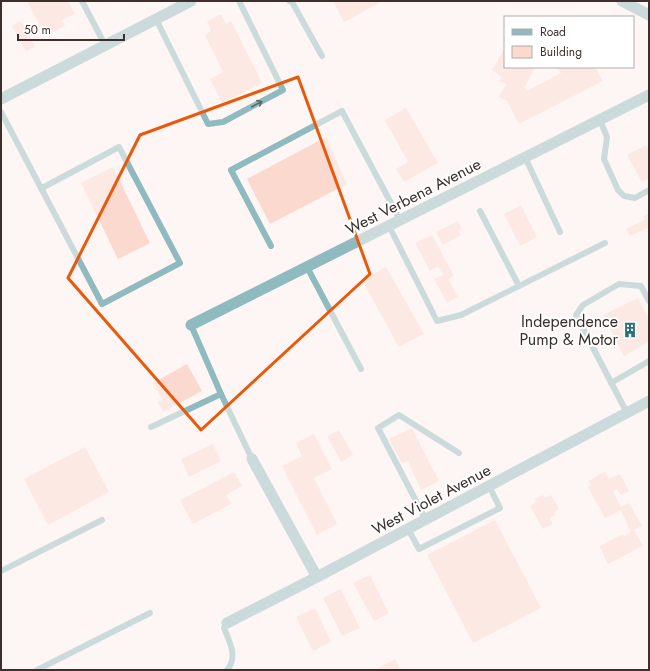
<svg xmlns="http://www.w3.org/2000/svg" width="650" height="671" font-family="Jost,sans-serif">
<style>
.building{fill:#fbd9cf}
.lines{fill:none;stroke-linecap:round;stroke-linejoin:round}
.service{stroke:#8fbabf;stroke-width:6}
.minor{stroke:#8fbabf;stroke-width:11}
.tertiary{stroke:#8fbabf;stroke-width:11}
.oneway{stroke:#5e6766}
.marked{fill:none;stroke:#e8590c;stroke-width:3;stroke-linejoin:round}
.labels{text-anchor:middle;stroke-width:4;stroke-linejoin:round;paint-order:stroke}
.street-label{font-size:16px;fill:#3d2f2b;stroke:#fff}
.poi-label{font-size:16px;fill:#3d2f2b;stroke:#fff;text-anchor:end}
</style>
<rect width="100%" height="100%" fill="#fdf6f4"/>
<g class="building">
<polygon points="27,1 68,1 75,14 62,20 65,26 45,36"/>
<polygon points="333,1 383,1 344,22"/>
<polygon points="221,14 226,24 231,21 262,83 222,103 210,79 223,72 205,35 211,31 207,21"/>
<polygon points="21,21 35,47 26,51 12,26"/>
<polygon points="505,48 505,67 535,67 525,87 527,91 561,73 558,69 553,67 595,67 603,81 519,124 507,101 499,97 506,84 499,81 502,77 492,70"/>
<polygon points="406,108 438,163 404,182 396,169 408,162 385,120"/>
<polygon points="326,137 347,184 270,224 247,179"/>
<polygon points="646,145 648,148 649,147 649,178 642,182 627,155"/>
<polygon points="113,167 150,243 118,259 81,183"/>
<polygon points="521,205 537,237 520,246 504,214"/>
<polygon points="649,213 649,232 647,228 630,236 626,229 645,219 643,216"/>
<polygon points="458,221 462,229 458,231 461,235 443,245 436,232"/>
<polygon points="432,235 454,276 448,279 458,297 447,303 434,279 443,275 438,266 430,271 415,243"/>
<polygon points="386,267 424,334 399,347 362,280"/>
<polygon points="638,298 649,319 649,342 624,356 603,315"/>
<polygon points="187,364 202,391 163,412 158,402 162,400 153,383"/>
<polygon points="412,428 439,481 421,490 408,461 402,463 389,439"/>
<polygon points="339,430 353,455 341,462 327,436"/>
<polygon points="314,434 332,469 314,478 337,524 317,535 282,466 302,456 296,443"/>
<polygon points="213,444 221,461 189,477 181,459"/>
<polygon points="85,447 109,492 48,525 24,479"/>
<polygon points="605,471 609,479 620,474 629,491 621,495 617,489 613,492 621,507 629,503 642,526 634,530 643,546 608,564 599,546 623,534 624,536 631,532 621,510 605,518 588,487 591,485 589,481"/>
<polygon points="234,472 242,486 226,495 231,504 193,524 180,500"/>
<polygon points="543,495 545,498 551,495 559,509 554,512 555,515 550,518 553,524 543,529 530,506 536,502 535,499"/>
<polygon points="495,520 541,608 473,643 427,555"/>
<polygon points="370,575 389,613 374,621 353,583"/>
<polygon points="341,589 360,628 342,636 323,598"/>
<polygon points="315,608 331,642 313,651 296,617"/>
<polygon points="395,659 401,670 375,670"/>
</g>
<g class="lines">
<g class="service">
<polyline points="82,1 105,45"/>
<polyline points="289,1 292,2 322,56"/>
<polyline points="156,19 208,124 223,122 283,90 239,1"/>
<polyline points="1,112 102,304 180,263 119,147 42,188"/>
<polyline points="600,120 607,137 604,159 618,190 624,196 635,198 649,190"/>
<polyline points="525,157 560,232"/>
<polyline points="480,211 519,286"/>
<polyline points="389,226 437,321 461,315 605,243"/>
<polyline points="271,246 231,170 342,111 400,220"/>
<polyline points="307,267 361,369"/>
<polyline points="191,325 221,394 252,459"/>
<polyline points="611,383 649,361"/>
<polyline points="627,413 576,315 583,305 619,284 641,286 649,301"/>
<polyline points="151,427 221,394"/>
<polyline points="426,520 378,428 399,415 459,453"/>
<polyline points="408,529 419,549 500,508 489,486"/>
<polyline points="1,571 102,520"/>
<polyline points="37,670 150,613"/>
<path d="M227 670C238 657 230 643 224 628L227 623"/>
</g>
<g class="minor">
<polyline points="1,99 191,1"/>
<polyline points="191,325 649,95"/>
<polyline points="252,459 317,577"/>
<polyline points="227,623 317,577 649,401"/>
</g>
<polyline class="tertiary" points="622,1 649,15"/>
</g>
<defs><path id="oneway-shaft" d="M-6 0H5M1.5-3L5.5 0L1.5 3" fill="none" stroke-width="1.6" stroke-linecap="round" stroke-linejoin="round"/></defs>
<use class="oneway" href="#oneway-shaft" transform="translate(257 104) rotate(-28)"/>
<path d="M0 0H650V671H0ZM298 77 370 274 201 430 68 278 140 135Z" fill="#fdf6f4" fill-opacity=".55" fill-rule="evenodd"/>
<path class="marked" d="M298 77 370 274 201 430 68 278 140 135Z"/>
<defs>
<symbol id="building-bare" viewBox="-9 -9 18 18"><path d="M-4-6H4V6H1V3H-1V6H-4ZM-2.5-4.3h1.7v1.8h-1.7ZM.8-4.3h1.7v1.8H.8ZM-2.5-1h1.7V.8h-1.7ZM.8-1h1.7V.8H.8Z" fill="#29727b" stroke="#fff" stroke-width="2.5" paint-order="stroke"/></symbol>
</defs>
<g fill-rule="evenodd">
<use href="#building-bare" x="619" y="319" width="22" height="22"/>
</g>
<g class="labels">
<g class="street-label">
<text transform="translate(413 196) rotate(-27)" y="6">West Verbena Avenue</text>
<text transform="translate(431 499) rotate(-28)" y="6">West Violet Avenue</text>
</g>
<g class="poi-label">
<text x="618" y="327">Independence<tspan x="618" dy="18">Pump &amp; Motor</tspan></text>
</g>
</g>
<rect width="650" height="671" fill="none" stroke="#3d2f2b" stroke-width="4"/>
<rect x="504" y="16" width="130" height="52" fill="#ffffff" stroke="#b1acaa"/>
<rect x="512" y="29" width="20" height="6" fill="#8fbabf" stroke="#b1acaa"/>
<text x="540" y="36" font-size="12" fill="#3d2f2b">Road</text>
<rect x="512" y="46" width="20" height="12" fill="#fbd9cf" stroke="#b1acaa"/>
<text x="540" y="56" font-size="12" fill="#3d2f2b">Building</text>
<path d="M18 34v6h106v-6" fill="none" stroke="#3d2f2b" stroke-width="2"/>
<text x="24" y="34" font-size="12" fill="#3d2f2b" stroke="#ffffff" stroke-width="3" paint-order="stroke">50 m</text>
</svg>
